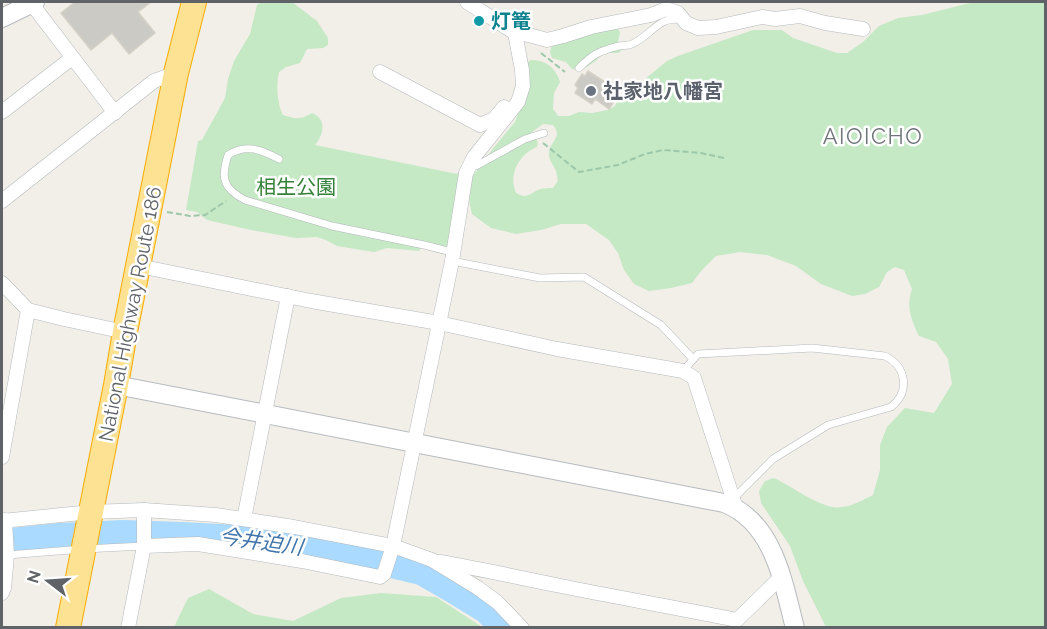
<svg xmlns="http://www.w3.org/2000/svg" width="1047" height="629" font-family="Raleway,'Noto Sans JP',sans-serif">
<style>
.green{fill:#c5e8c5;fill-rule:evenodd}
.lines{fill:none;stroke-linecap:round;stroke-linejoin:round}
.river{stroke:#aadaff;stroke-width:24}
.building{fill:#cccac5;stroke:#d6d1c6;stroke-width:1.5}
.lane-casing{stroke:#b5b8bc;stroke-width:8}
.street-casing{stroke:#b5b8bc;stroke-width:15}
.secondary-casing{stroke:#b6babf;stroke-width:20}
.highway-casing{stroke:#f9ab00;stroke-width:26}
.path{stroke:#9cc7a9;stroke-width:2;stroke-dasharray:6 3;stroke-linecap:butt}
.lane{stroke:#fff;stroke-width:7}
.street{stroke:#fff;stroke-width:14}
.secondary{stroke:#fff;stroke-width:18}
.highway{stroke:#fde293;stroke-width:24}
.culture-dot{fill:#0f9aa8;stroke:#fff;stroke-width:2}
.worship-dot{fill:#6b7280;stroke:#fff;stroke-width:2}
.labels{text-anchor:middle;stroke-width:5;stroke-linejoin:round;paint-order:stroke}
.culture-label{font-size:20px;font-weight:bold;fill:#0d838f;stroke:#fff;text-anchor:start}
.worship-label{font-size:20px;font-weight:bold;fill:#5b616d;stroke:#fff;text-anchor:start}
.park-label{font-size:20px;fill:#348238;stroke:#fff}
.street-label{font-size:20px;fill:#5f6368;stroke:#fff}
.water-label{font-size:21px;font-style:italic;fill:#4174aa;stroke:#fff}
.quarter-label{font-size:22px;letter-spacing:1.5px;fill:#70757a;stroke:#fff}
</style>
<rect width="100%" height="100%" fill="#f1efe8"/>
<g class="green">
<path d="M261 2H292L317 21 328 38V45L323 48 307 49 300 63 286 67 279 72C276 85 277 103 283 115 296 119 300 120 312 113 327 119 324 134 315 145L457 174 459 172 446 255 421 248 419 251 387 248 374 252 337 246 326 240 317 237 296 238 251 230 207 220 197 212 186 210 198 141 202 140 225 98 228 79 234 61 250 34 257 5Z"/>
<path d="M974 2H1045V627H826L803 581 790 546 761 503 759 491 765 481 774 478C792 486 823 511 842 507 853 506 863 500 873 495L880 470V445L887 427 905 408 934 413 952 384 948 359 936 342 919 336C911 319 906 307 912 289L904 270 895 267 887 272 879 287 865 294 852 296 821 284 796 266 767 255 740 252 716 256 702 270 692 283 671 288 649 291 634 284 624 270 618 253 609 240 586 224H561L541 230 516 234 491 228 472 214 469 200 472 177 491 151 515 122 527 89V66L528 62 531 60C546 60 556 68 560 82L554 93 553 109 558 116H569L579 112 592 113 608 110 615 106 620 95 628 91 635 84 645 79 667 61 678 56 753 30H782L793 38 837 53H847L863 42 879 26 898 18 922 15ZM543 124 553 125C563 137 551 140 549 152 548 160 553 164 556 171 557 174 557 178 558 181L553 188C547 188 541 188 536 191 528 196 525 198 516 193 508 175 519 154 537 147 539 140 536 138 531 134L532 132Z"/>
<polygon points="613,26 618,29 620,32 618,42 622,48 621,51 618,53 611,53 606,47 602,47 599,49 600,55 597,60 582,70 572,69 566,62 552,58 550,52 552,45"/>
<polygon points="209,589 253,614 293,621 341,598 381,593 436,597 482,627 174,627 188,598"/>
</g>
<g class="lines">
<polyline class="river" points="2,541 59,535 123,532 183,534 238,537 324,550 421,573 449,589 485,611 502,628"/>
</g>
<g class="building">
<polygon points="75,2 151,2 138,12 155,33 129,54 112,33 91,50 61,13"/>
<polygon points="588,71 608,84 604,89 616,98 609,109 595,99 592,104 575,93 578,88 575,85 582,74 585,76"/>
</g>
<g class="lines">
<defs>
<g id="lane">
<path d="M579 68C593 54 599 51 619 46 623 45 628 46 632 44 644 39 652 28 663 22 668 19 675 19 681 19"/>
<path d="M279 159C262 150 246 143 228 155 221 177 222 188 245 200L332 226 424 245 452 252"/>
<polyline points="469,166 476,166 525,139 544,133"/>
<polyline points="452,261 540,278 584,277 661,325 693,359"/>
<path d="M683 371 698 354 812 348 885 356C907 367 910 392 891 407L828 425 773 459 733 499"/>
<polyline points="7,555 84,549 144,546"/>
</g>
<g id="street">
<polyline points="31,3 115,113"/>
<polyline points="515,33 529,35 547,40 563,36 591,27 651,15 666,9 678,13 686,23 698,28 716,27 762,17 775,19 800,16 825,23 863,29"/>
<polyline points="380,72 480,125 494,119 504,107"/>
<polyline points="2,112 72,58"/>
<polyline points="2,201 154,81 176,73"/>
<polyline points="139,266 311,301 439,323 557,349 683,371 694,378 736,508"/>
<polyline points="2,283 28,310 64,319 125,332"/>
<polyline points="2,457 28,310"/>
<polyline points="244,519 288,296"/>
<polyline points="2,521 91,512 144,510 216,515 294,527 393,546 432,560 478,588 497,602 522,628"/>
<polyline points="144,546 198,544 302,561 380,577 384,574 393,546 452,261 466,173 474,157 518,102 523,86 522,70 515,33 467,2"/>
<path d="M440 562C481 569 521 578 561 586 620 598 679 608 737 620L781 577"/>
<polyline points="2,593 4,588 7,555 5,520"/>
<polyline points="128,628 144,546 144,510"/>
</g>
<g id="secondary">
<polyline points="2,18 35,2"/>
<path d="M116 385 724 503C774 522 783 582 795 628"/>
</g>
<polyline id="highway" points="68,628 116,385 125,332 176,73 194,2"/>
</defs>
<use href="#lane" class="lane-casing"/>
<use href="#street" class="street-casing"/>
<use href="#secondary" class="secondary-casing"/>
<use href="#highway" class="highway-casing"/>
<g class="path">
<polyline points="541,53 565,72"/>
<polyline points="543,143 579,172 618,165 645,154 663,150 701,153 724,158"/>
<polyline points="167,212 190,216 205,215 226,201"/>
</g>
<use href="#lane" class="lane"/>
<use href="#street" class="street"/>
<use href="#secondary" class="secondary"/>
<use href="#highway" class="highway"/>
</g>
<circle class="culture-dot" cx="479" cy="21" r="6"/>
<circle class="worship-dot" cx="591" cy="91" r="6"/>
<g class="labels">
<g class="culture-label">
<text x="491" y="28">灯篭</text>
</g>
<g class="worship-label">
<text x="603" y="98">社家地八幡宮</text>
</g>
<g class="park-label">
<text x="296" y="194">相生公園</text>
</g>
<g class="street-label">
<text transform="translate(130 314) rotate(-79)" y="7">National Highway Route 186</text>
</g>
<g class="water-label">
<text transform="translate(261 542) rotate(8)" y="7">今井迫川</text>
</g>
<g class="quarter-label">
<text x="873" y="144">AIOICHO</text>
</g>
</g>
<rect width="1047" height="629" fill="none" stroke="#5f6368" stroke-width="6"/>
<g transform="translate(48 581) rotate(287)" stroke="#ffffff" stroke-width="4.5" paint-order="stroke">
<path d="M0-4.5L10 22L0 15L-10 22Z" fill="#5f6368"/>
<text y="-9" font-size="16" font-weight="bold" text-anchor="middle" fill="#5f6368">N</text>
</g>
</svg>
